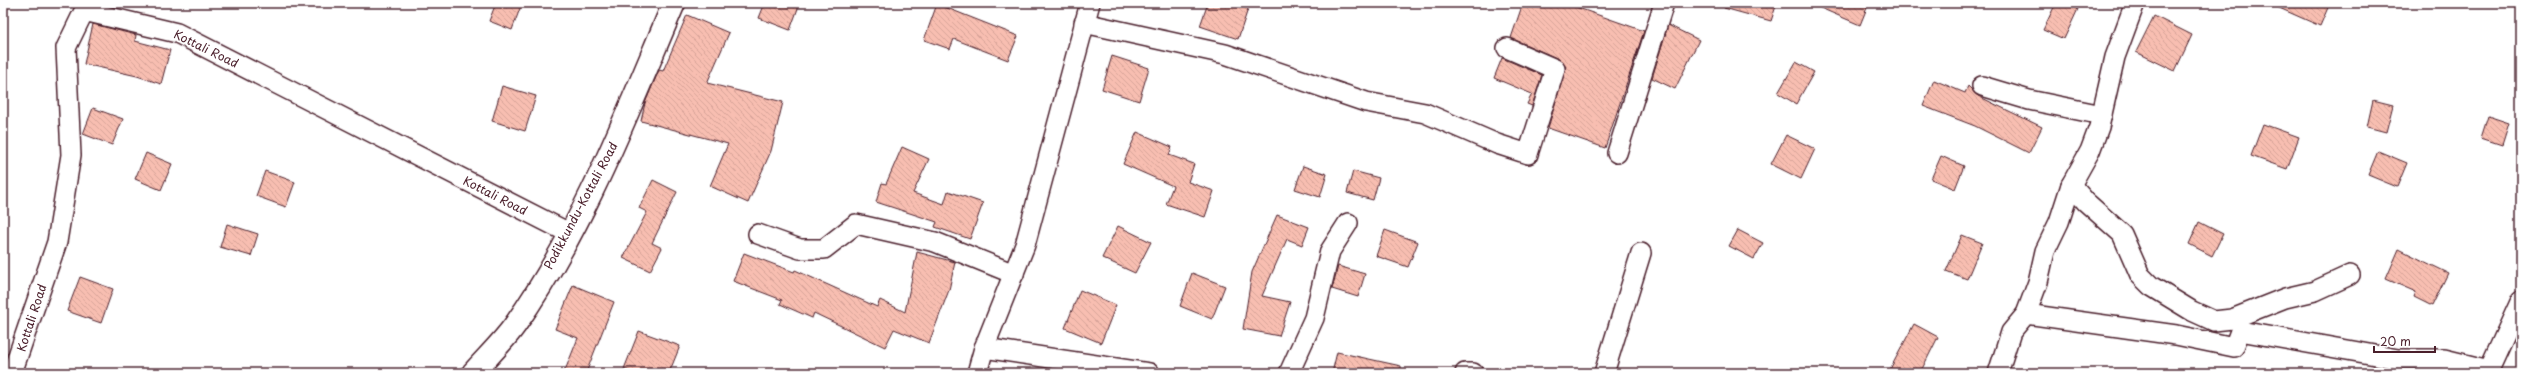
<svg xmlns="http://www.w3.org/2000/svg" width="2524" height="376" font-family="'Playpen Sans',sans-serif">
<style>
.building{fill:url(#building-back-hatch);stroke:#4a1f2b}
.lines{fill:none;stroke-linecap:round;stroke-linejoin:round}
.street-casing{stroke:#4a1f2b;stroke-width:22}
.secondary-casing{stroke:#4a1f2b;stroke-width:25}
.street{stroke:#fff;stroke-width:19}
.secondary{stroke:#fff;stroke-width:22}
.labels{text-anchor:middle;stroke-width:3;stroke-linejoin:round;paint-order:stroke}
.street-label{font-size:12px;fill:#4a1f2b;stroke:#fff}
</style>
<defs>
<pattern id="building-back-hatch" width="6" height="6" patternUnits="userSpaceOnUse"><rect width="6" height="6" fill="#f8beb1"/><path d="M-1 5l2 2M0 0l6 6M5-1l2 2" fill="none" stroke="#d6a398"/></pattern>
</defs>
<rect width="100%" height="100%" fill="#fff"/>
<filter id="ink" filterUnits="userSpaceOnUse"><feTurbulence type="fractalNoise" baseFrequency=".025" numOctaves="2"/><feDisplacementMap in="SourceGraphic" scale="8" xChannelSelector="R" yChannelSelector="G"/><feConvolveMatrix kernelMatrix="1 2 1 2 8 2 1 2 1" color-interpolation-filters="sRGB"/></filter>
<g filter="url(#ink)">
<g class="building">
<polygon points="496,3 522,3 512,30 489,21"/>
<polygon points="765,3 800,3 790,30 759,18"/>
<polygon points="1208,3 1250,3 1238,39 1200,26"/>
<polygon points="1523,3 1564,3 1644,31 1605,148 1548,128 1566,67 1559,59 1511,38"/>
<polygon points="1724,3 1777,3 1771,21 1724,8"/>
<polygon points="1809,3 1869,3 1860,25"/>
<polygon points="2056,3 2065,3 2078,9 2064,39 2043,30"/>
<polygon points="2268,3 2330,3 2320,26"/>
<polygon points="937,4 1018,36 1008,60 954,39 950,49 924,40"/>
<polygon points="687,15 729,33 707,83 783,102 771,151 748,203 710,186 728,144 641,121 645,103 659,70 663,71"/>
<polygon points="2154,16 2192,35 2175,71 2136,52"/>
<polygon points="93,24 136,35 135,41 170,50 161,84 137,76 84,64"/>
<polygon points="1668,25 1699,40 1675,89 1652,78"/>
<polygon points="1112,56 1149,68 1139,101 1102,89"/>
<polygon points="1502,58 1542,75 1532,106 1527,104 1532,94 1494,78"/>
<polygon points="1796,62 1814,72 1796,104 1778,93"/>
<polygon points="1934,80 1965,93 1968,86 1978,96 2042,127 2029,153 1975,126 1923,106"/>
<polygon points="502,86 536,96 525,131 492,121"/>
<polygon points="2373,100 2393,105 2386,132 2367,127"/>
<polygon points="93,108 123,119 112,145 83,134"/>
<polygon points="2488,116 2509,123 2502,145 2481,138"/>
<polygon points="2263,124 2299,137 2287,169 2251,156"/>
<polygon points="1137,132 1172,147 1169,155 1194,164 1188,182 1214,191 1205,217 1166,204 1173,186 1123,164"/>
<polygon points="1786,135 1815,149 1801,179 1771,164"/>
<polygon points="902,147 929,159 913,193 944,204 948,191 983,203 970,239 935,227 937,222 876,202 882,183 886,184"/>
<polygon points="2378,151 2407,163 2397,187 2368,175"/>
<polygon points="146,153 172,164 161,190 135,179"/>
<polygon points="1941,156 1964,166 1955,189 1931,179"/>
<polygon points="1303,166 1327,174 1320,197 1295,189"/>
<polygon points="265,171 295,182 286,207 256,196"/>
<polygon points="1353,171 1379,178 1373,200 1347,193"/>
<polygon points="653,180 677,192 652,243 662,248 650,271 623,258 647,212 639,208"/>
<polygon points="1277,215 1309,227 1302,245 1287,239 1262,296 1290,302 1279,336 1243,329 1252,272"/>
<polygon points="2199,222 2223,234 2212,256 2189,244"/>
<polygon points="227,224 258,234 251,256 220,247"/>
<polygon points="1118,226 1151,242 1135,273 1102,258"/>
<polygon points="1385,230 1418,242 1408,267 1376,256"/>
<polygon points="1738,230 1763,243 1754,259 1729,246"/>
<polygon points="1962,235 1982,243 1967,279 1946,271"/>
<polygon points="2399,249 2448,273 2432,306 2414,297 2416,292 2386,279"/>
<polygon points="917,252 955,262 949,290 929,343 894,329 885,347 814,313 812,318 780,304 782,300 733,281 744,253 794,272 795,270 877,307 880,300 905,312"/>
<polygon points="1338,266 1365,274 1358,297 1332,289"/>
<polygon points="1192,273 1225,286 1212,319 1180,306"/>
<polygon points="80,277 113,289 101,323 67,311"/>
<polygon points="573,285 614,302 586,373 564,373 578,338 555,329"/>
<polygon points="1080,290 1116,305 1101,343 1065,328"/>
<polygon points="1914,324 1938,337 1920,373 1888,373"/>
<polygon points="639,331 680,346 669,373 635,373 624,369"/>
<polygon points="1337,352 1401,366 1401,373 1332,373"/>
</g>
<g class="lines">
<defs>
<g id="street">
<polyline points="1084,23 1225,54 1366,102 1425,113 1497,144 1528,154 1555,69 1507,48"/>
<polyline points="1982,86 2029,100 2102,115"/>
<polyline points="1617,153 1664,3"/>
<polyline points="2071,185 2086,202 2122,234 2140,275 2151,286 2192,311 2214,321 2232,319 2285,298 2315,291 2350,275"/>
<polyline points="758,234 800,249 824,249 856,224 935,242 1014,274"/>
<polyline points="2026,314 2176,335 2234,347 2240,331 2398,359 2444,359 2489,370 2521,300"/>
<polyline points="984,348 1149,373"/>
<polyline points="12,373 57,242 71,155 66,48 84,11 177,33 569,233"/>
<polyline points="977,373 984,348 1025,245 1090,3"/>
<polyline points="1289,373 1314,318 1330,251 1348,223"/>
<polyline points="1465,373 1473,373"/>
<polyline points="1604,373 1641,253"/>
<polyline points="1998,373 2011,332 2026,314 2038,282 2045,251 2059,222 2071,185 2090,151 2099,127 2115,57 2135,3"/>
</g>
<path id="secondary" d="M473 373C487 357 503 342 515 325 584 227 627 113 674 3"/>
</defs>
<use href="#street" class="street-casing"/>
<use href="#secondary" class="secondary-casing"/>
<use href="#street" class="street"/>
<use href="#secondary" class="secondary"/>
</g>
</g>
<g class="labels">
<g class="street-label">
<text transform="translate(206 49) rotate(26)" y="4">Kottali Road</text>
<text transform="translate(495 196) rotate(27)" y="4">Kottali Road</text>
<text transform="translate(581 206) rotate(-62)" y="4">Podikkundu-Kottali Road</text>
<text transform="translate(32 318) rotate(-72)" y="4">Kottali Road</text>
</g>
</g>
<rect width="2524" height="376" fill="none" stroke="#fff" stroke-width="16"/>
<rect x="8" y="8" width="2508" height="360" fill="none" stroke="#4a1f2b" stroke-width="1.5" filter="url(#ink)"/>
<path d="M2374 346v6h61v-6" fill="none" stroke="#4a1f2b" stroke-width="2"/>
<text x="2380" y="346" font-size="12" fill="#4a1f2b" stroke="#ffffff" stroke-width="3" paint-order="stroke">20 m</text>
</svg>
